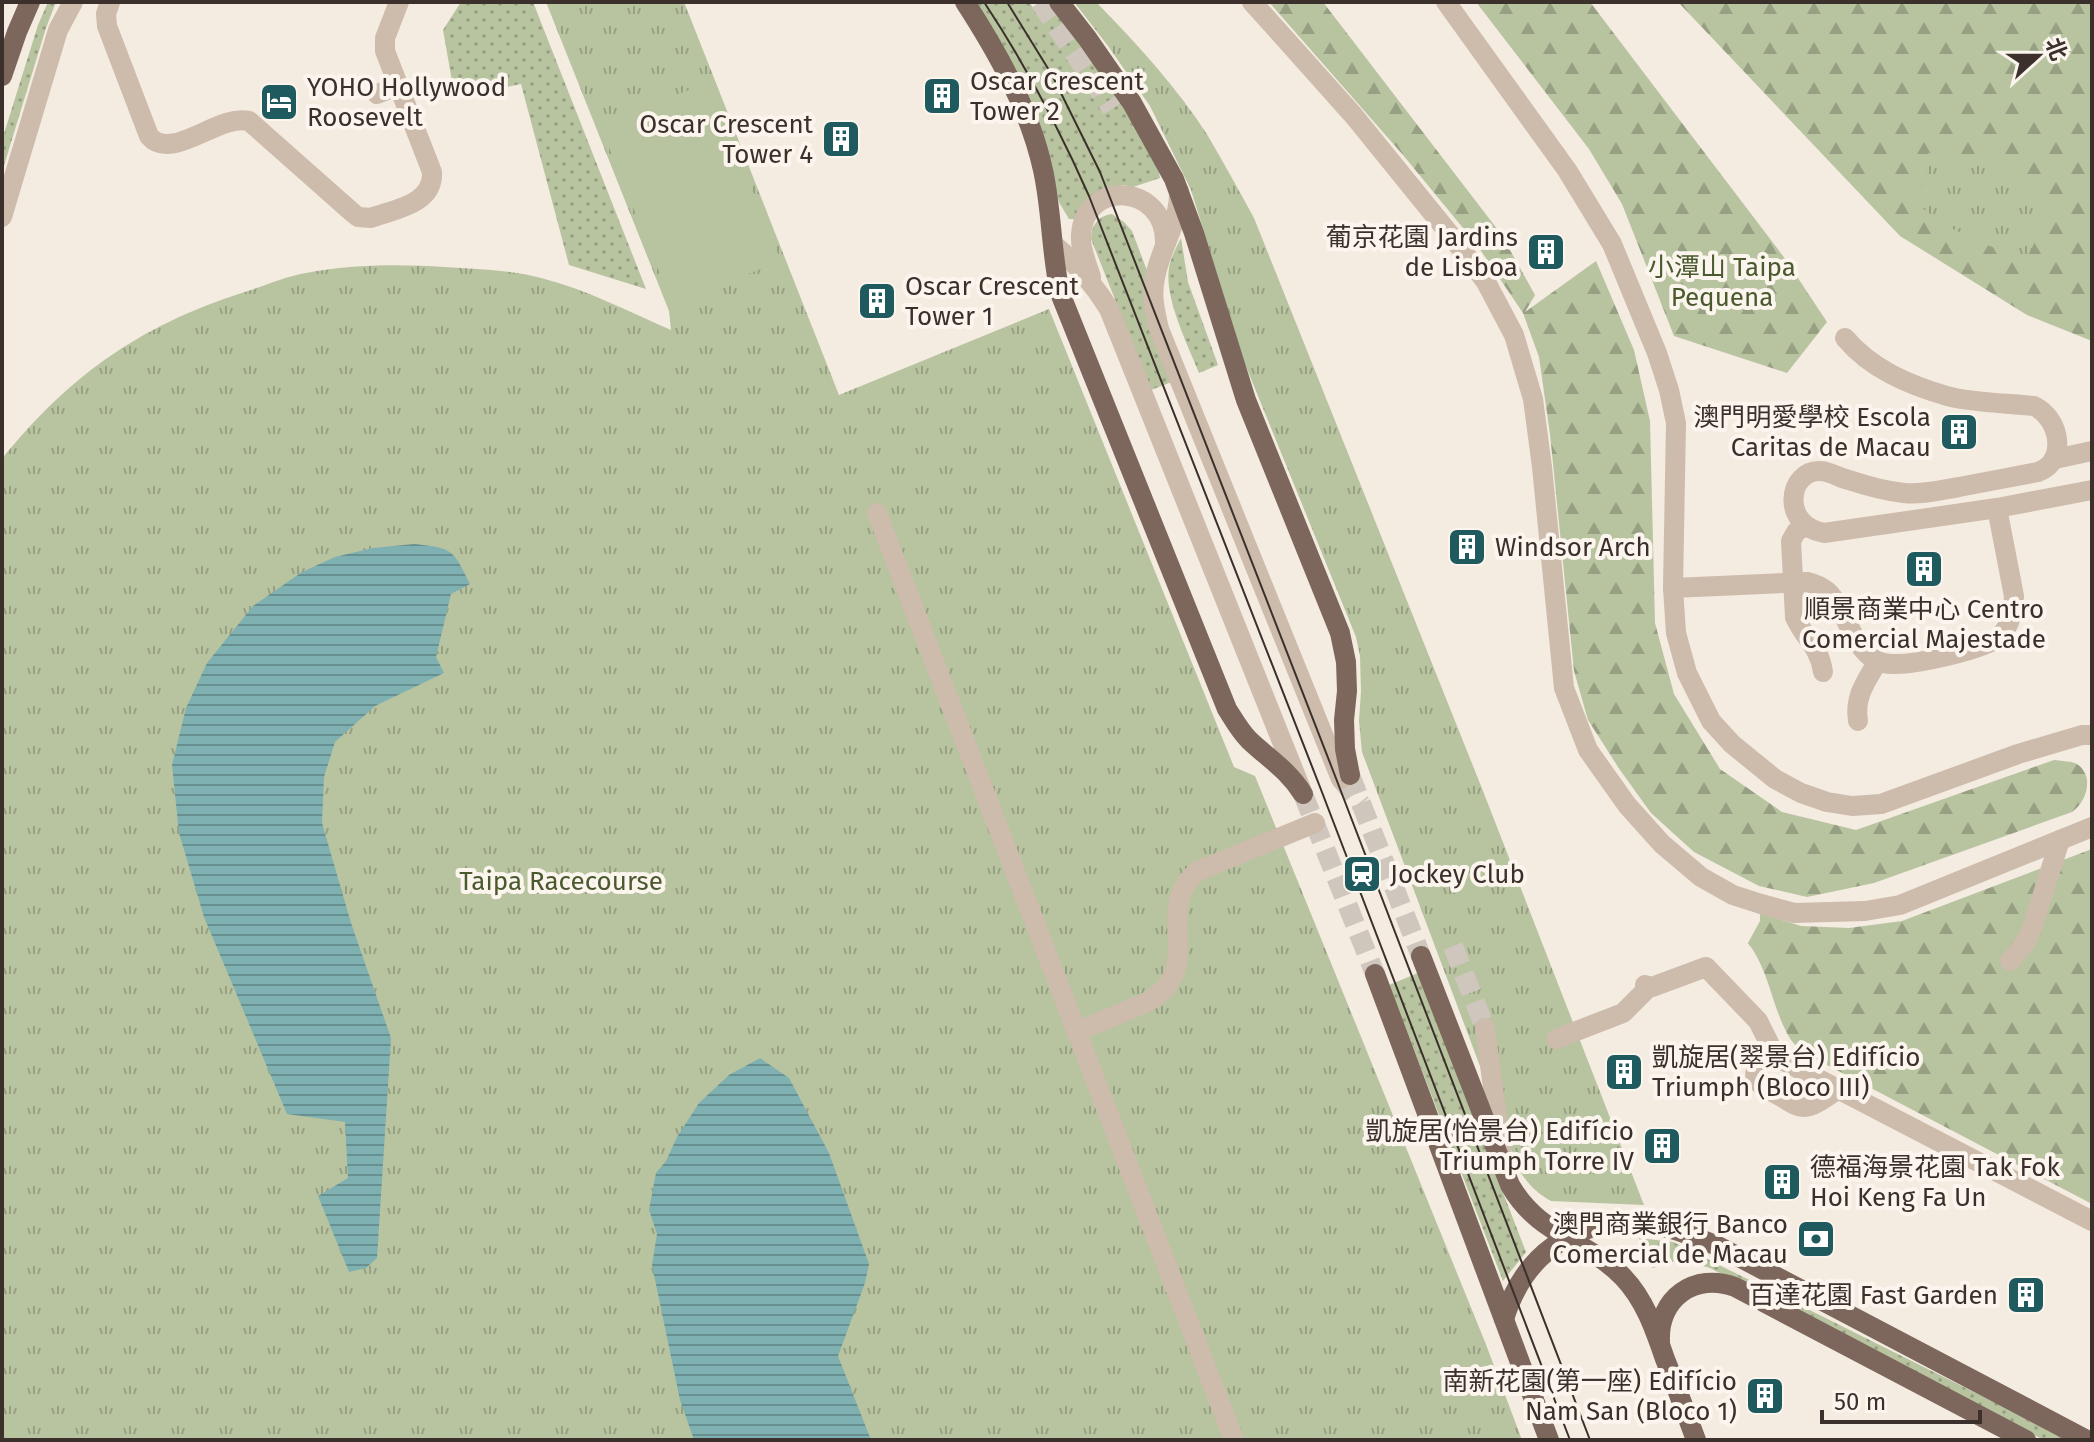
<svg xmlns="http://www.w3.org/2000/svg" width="2094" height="1442" font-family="'Fira Sans','Noto Sans SC',sans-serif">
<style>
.grass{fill:url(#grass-dots)}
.forest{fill:url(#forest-firs)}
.park{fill:url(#park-tufts)}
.pitch{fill:#b8c4a0}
.water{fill:url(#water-rules)}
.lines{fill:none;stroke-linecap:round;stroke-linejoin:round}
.minor-tunnel{stroke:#cfc6bd;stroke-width:20;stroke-dasharray:20 10;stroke-linecap:butt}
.major-tunnel{stroke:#cfc6bd;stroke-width:20;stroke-dasharray:20 10;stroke-linecap:butt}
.minor{stroke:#cdbbac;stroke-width:20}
.major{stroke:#7d675c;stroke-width:20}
.tram{stroke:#3b302b;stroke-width:2}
.minor-bridge{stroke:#cdbbac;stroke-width:20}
.labels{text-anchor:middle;stroke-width:8;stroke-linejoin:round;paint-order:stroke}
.poi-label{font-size:26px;fill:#3b302b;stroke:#fbf5ee;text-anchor:start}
.park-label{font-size:26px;fill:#4a5a2e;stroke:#fbf5ee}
</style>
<defs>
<pattern id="grass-dots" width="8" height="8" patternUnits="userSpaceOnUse" patternTransform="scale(2)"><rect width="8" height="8" fill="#b8c4a0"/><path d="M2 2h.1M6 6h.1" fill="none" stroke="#97a083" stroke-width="1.8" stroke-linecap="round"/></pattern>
<pattern id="forest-firs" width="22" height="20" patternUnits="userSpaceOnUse" patternTransform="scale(2)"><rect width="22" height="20" fill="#b8c4a0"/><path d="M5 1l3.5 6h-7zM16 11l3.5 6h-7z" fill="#97a083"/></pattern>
<pattern id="park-tufts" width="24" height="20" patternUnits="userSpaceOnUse" patternTransform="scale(2)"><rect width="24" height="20" fill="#b8c4a0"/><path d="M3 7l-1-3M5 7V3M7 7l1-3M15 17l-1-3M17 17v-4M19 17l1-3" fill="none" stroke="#97a083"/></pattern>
<pattern id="water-rules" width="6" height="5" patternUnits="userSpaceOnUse" patternTransform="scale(2)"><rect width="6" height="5" fill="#7fb0b2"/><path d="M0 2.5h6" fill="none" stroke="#699091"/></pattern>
</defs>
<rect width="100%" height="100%" fill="#f4ebe1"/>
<g class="grass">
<polygon points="48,2 56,2 46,28 2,172 2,140 38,25"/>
<polygon points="461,2 533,2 646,289 569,265 521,84 455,98 443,30"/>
<polygon points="971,2 1029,2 1041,19 1051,11 1045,2 1050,2 1102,72 1158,166 1160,178 1133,187 1123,185 1101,191 1077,219 1069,219 1060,204"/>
<path d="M1112 214 1124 222 1132 231 1187 376 1151 390 1091 239C1091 225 1098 216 1112 214Z"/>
<path d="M1181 238 1188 282 1218 365 1199 373C1188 345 1164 298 1169 268 1171 257 1176 248 1181 238Z"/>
<polygon points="1418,973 1526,1252 1503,1281 1389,985"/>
<path d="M1639 1238 1673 1242 2070 1440H2044L1874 1354 1710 1268C1689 1261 1673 1257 1653 1268Z"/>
</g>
<g class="forest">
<path d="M1269 2H1323L1501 234 1535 295 1525 312 1596 261 1634 350 1650 421 1655 623 1674 694 1720 769 1782 812 1856 830 2054 760C2061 761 2069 761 2075 763 2094 772 2089 800 2072 812L1874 883 1807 897 1759 886 1694 852 1651 813 1620 770 1588 720 1574 671 1550 434 1539 357 1523 313 1477 245 1403 155Z"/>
<polygon points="1476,2 1590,2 1786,260 1827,322 1787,373 1674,336 1622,204 1589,149"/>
<polygon points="1678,2 2092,2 2092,341 2027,315 1900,236"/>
<path d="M2092 849V1204L1827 1065C1816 1058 1798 1050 1791 1040 1772 1010 1770 971 1748 943L1760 921V913L1801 926 1849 928 1902 921Z"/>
</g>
<g class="park">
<path d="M546 2H684L839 395 1049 309 1234 767 1255 776 1485 1342 1522 1440H2V459C73 371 146 322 254 289 271 283 288 276 306 273 352 264 399 264 445 267 477 269 510 270 541 278 586 289 629 312 671 330L669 311Z"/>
<path d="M1074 2H1096C1136 43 1177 87 1208 136 1224 163 1239 191 1254 218L1483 791 1644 1205 1551 1201C1536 1193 1528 1184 1519 1170L1362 752 1359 721 1361 691 1360 656 1356 637 1245 364 1191 190 1150 106 1108 46Z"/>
<path d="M1928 153 1977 162 1983 156 2051 209 2027 258C1980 244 1951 233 1913 200L1926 179Z"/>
</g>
<polygon class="pitch" points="709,82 781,261 672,304 600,125"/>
<g class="water">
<path d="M414 544C453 548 453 549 470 584L451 594 436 657 444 673 375 706 335 742 324 777 322 823 351 923 391 1038 377 1258 366 1268 349 1272 318 1196 348 1178 345 1122 287 1114 204 917 179 833 172 765 186 708 207 663 253 606 302 572 335 557 373 548Z"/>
<polygon points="760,1058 789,1078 829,1153 869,1264 865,1283 838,1356 871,1440 694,1440 680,1400 652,1265 657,1234 649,1210 656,1173 666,1161 677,1137 699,1103 729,1075"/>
</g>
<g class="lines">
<g class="minor-tunnel">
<polyline points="1040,2 1112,109"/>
<polyline points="1341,779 1361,804"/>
<polyline points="1453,946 1485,1028"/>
</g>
<g class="major-tunnel">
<polyline points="1350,775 1421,956"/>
<polyline points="1303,794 1375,974"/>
</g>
<g class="minor">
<path d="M110 2 106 14 107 26 149 136C172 163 219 113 249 121L353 213 358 217 371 218C395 209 434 204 432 172L385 51V38L399 2"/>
<polyline points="1252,2 1354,116 1452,237 1486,282 1514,335 1533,399 1542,467 1564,688 1588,750 1627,805 1662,844 1701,877 1733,895 1761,904 1794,913 1865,911 1900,905 2092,827"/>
<polyline points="1446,2 1567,170 1612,244 1657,353 1669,390 1676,423 1673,588 1676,633 1687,673 1711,721 1732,744 1775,779 1801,793 1827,802 1852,806 1881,804 2018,754 2082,735 2092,735"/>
<polyline points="377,94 398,86"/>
<path d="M1179 191C1180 222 1160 248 1155 278 1151 295 1155 311 1159 329L1341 779"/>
<polyline points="2,217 58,30 73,2"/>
<path d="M1053 244C1076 263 1093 283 1109 309L1301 789"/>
<path d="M1091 277C1087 264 1080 249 1081 235 1084 179 1166 183 1165 243"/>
<path d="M1845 338C1871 369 1909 385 1947 396 1972 403 2007 403 2034 406 2060 418 2068 461 2038 472 2012 477 1985 482 1959 487 1940 490 1922 495 1904 493 1885 491 1867 486 1849 480 1840 478 1829 471 1820 471 1788 470 1780 525 1824 533L1997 508 2092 490"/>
<polyline points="2055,459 2092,451"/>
<polyline points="877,513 1234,1440"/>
<path d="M1673 588 1808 582C1816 585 1824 587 1830 594 1847 613 1852 646 1875 660 1881 663 1887 664 1893 664 1913 665 1986 650 2000 636 2011 625 2013 611 2014 596L1997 508"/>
<path d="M1795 617C1805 640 1819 645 1823 672"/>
<path d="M1858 721C1854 696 1866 682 1878 661"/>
<polyline points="2010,961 2025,943 2032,928 2060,840"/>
<polyline points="1645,985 1652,987 1706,967 1758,1021 1776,1057"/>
<polyline points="1485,1028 1502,1154"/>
<path d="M1076 1032C1095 1024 1114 1016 1133 1008 1140 1005 1149 1002 1155 997 1204 962 1152 908 1198 871L1315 823"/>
<polyline points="1556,1039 1623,1013 1649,987"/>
<path d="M1838 1089C1829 1095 1815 1107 1804 1107 1796 1107 1787 1100 1780 1096 1764 1088 1744 1079 1763 1060L1776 1057 2092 1221"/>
</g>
<g class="major">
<path d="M965 2C998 53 1030 110 1043 170 1052 211 1051 252 1060 293L1227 709C1234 720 1240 731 1249 740 1269 759 1288 770 1303 794"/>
<polyline points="1059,2 1087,38 1132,103 1174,179 1194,233 1246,400 1340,633 1346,662 1347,691 1344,720 1345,749 1350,775"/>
<polyline points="2,76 17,32 30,2"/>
<path d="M1421 956 1510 1185C1539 1236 1586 1239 1623 1277 1645 1300 1655 1330 1665 1359 1676 1386 1686 1413 1696 1440"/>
<polyline points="1375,974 1549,1440"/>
<path d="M1504 1319C1526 1248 1585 1212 1659 1226 1680 1230 1699 1239 1718 1246L2087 1440"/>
<path d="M1660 1341C1658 1298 1695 1272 1735 1287L2026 1440"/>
</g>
<g class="tram">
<path d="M984 2C1025 64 1059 128 1089 196L1320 787 1570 1440"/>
<polyline points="1007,2 1052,75 1100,172 1332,768 1590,1440"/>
</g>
<polyline class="minor-bridge" points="1795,617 1791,541 1796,532 1805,526"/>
</g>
<defs>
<symbol id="building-square" viewBox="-11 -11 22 22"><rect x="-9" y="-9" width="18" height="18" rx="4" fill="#1f5a5e" stroke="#fbf5ee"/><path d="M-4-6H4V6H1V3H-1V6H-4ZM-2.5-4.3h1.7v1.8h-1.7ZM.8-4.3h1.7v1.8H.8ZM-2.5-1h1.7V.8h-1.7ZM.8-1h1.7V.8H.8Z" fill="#fff"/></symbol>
<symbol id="hotel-square" viewBox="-11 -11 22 22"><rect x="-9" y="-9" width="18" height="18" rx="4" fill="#1f5a5e" stroke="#fbf5ee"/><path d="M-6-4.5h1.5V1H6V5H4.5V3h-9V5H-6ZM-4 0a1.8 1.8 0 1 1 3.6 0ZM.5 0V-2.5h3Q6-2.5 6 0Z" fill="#fff"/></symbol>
<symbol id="station-square" viewBox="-11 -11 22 22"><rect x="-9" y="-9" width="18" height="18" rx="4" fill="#1f5a5e" stroke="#fbf5ee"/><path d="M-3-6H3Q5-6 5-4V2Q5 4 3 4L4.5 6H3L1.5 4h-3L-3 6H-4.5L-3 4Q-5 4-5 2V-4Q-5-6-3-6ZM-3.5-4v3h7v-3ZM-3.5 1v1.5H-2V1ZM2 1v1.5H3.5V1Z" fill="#fff"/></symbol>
<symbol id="bank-square" viewBox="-11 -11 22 22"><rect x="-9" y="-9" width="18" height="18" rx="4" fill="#1f5a5e" stroke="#fbf5ee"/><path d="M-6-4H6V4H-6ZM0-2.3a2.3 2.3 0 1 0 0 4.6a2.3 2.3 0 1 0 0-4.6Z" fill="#fff"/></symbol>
</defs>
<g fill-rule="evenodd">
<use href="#building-square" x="920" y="74" width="44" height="44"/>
<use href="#hotel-square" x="257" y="80" width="44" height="44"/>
<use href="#building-square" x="819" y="117" width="44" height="44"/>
<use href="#building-square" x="1524" y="230" width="44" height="44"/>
<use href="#building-square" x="855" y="279" width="44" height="44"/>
<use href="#building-square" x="1937" y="410" width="44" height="44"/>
<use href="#building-square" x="1445" y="525" width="44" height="44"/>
<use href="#building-square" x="1902" y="547" width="44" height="44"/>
<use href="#station-square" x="1340" y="852" width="44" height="44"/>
<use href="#building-square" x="1602" y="1050" width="44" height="44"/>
<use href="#building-square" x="1640" y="1124" width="44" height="44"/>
<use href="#building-square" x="1760" y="1160" width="44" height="44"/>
<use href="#bank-square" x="1794" y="1217" width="44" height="44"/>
<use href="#building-square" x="2004" y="1273" width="44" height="44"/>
<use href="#building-square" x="1743" y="1374" width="44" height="44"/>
</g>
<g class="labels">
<g class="poi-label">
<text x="970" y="90">Oscar Crescent<tspan x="970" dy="30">Tower 2</tspan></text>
<text x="307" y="96">YOHO Hollywood<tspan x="307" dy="30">Roosevelt</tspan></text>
<text x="813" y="133" text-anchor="end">Oscar Crescent<tspan x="813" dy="30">Tower 4</tspan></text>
<text x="1518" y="246" text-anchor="end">葡京花園 Jardins<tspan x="1518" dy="30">de Lisboa</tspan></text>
<text x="905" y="295">Oscar Crescent<tspan x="905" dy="30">Tower 1</tspan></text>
<text x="1931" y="426" text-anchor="end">澳門明愛學校 Escola<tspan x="1931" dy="30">Caritas de Macau</tspan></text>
<text x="1495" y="556">Windsor Arch</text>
<text x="1924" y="618" text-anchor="middle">順景商業中心 Centro<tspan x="1924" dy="30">Comercial Majestade</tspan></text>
<text x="1390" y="883">Jockey Club</text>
<text x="1652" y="1066">凱旋居(翠景台) Edifício<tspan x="1652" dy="30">Triumph (Bloco III)</tspan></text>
<text x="1634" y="1140" text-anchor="end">凱旋居(怡景台) Edifício<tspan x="1634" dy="30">Triumph Torre IV</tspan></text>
<text x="1810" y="1176">德福海景花園 Tak Fok<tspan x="1810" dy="30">Hoi Keng Fa Un</tspan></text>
<text x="1788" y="1233" text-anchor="end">澳門商業銀行 Banco<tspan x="1788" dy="30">Comercial de Macau</tspan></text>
<text x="1998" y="1304" text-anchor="end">百達花園 Fast Garden</text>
<text x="1737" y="1390" text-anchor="end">南新花園(第一座) Edifício<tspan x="1737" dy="30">Nam San (Bloco 1)</tspan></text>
</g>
<g class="park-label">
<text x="1722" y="276">小潭山 Taipa<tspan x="1722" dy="30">Pequena</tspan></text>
<text x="561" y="890">Taipa Racecourse</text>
</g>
</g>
<rect width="2094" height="1442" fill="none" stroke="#3b302b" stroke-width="8"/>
<g transform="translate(2038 56) rotate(69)" stroke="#fbf5ee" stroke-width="6" paint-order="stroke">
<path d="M0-6L14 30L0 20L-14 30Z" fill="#3b302b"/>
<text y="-12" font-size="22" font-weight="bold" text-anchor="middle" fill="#3b302b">北</text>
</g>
<path d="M1822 1410v12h158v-12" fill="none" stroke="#3b302b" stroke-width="4"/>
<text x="1834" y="1410" font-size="24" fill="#3b302b" stroke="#fbf5ee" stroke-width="6" paint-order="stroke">50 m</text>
</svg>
